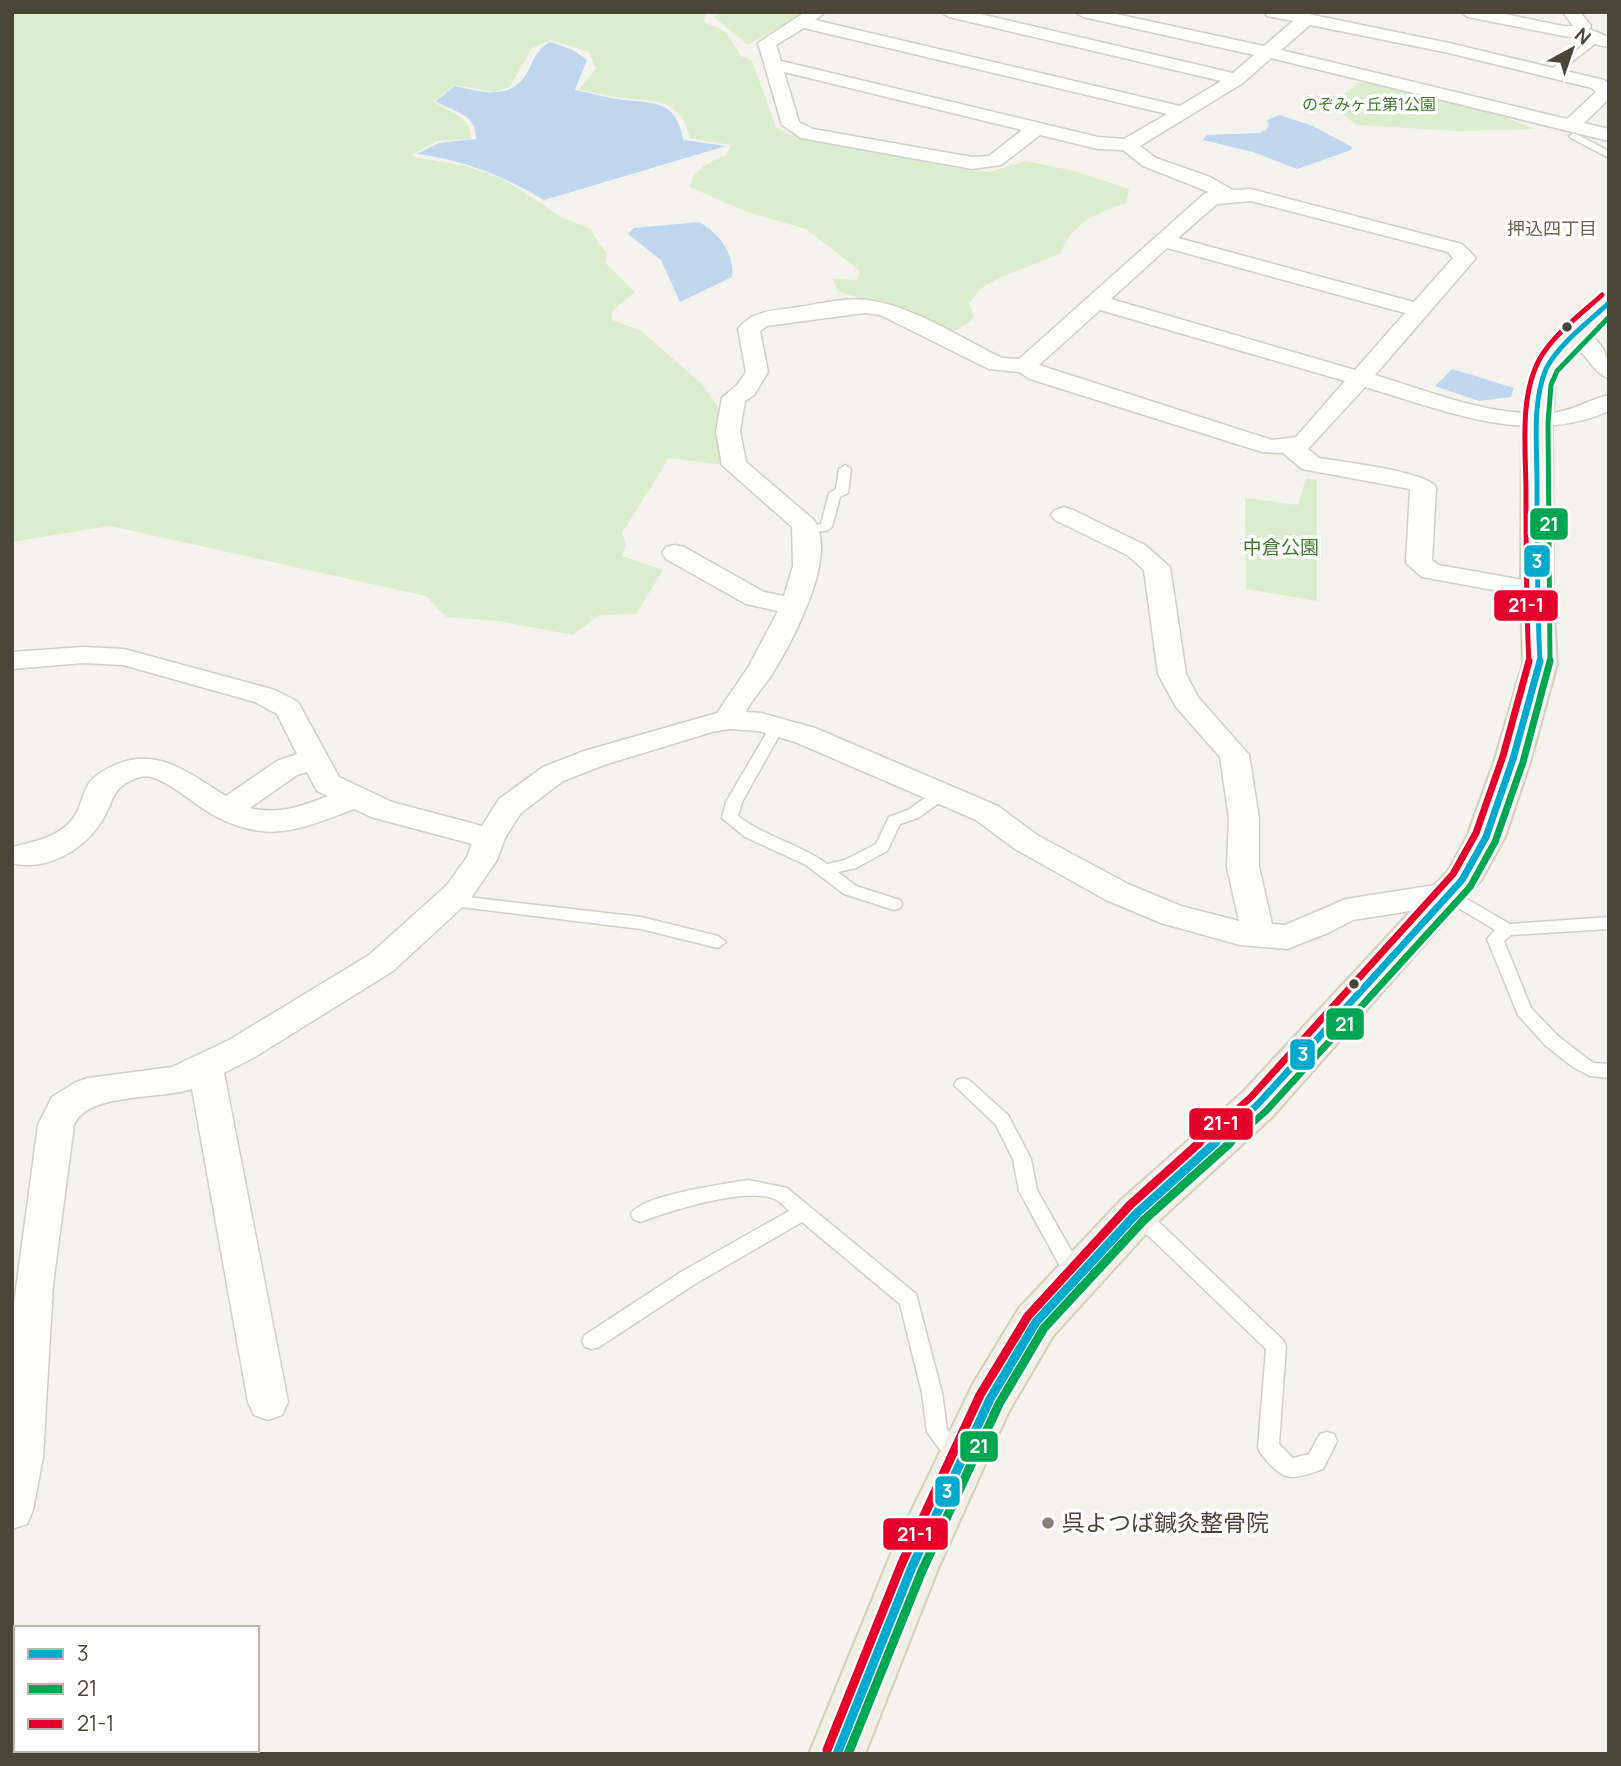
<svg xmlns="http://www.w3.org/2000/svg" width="1621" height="1766" font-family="Manrope,'Noto Sans JP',sans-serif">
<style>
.green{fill:#dceccf}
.water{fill:#c0d5ee}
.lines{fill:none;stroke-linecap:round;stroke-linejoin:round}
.lane-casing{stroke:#d1cfca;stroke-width:3}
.street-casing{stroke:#d1cfca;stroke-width:3}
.primary-casing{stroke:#d4d0bc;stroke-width:4}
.lane{fill:#fdfdfc;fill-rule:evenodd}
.street{fill:#fdfdfc;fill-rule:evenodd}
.primary{fill:#f1efe5;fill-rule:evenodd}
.bus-1-far2-casing{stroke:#fff;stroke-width:10}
.bus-1-far1-casing{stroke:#fff;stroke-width:12}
.bus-1-casing{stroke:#fff;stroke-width:14}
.bus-2-far2-casing{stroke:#fff;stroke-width:10}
.bus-2-far1-casing{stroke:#fff;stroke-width:12}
.bus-2-casing{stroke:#fff;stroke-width:14}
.bus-3-far2-casing{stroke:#fff;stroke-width:10}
.bus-3-far1-casing{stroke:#fff;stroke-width:12}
.bus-3-casing{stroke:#fff;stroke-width:14}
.bus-1-far2{stroke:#00a9ce;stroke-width:5}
.bus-1-far1{stroke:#00a9ce;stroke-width:7}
.bus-1{stroke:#00a9ce;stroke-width:9}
.bus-2-far2{stroke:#00a651;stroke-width:5}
.bus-2-far1{stroke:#00a651;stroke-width:7}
.bus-2{stroke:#00a651;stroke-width:9}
.bus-3-far2{stroke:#e4002b;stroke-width:5}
.bus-3-far1{stroke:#e4002b;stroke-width:7}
.bus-3{stroke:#e4002b;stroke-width:9}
.bus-dot{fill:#494539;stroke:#fff;stroke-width:2.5}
.poi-dot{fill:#848278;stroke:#fff;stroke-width:2.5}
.labels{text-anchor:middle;stroke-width:7;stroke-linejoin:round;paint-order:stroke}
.far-park-label{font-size:16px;fill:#40792d;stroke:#fff}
.far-neighbourhood-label{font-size:18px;fill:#6b6450;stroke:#fff}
.park-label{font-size:19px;fill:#40792d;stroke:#fff}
.near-poi-label{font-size:23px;fill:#494539;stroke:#fff;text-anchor:start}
.line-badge{stroke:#fff;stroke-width:2.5}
.badge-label{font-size:19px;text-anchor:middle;font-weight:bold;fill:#fff}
</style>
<rect width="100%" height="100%" fill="#f3f2ed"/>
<g class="green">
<path d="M12 12H706L704 22 726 32 741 56 752 61 776 127 790 135 961 169 989 172 1026 161 1074 171 1129 189 1126 203C1095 214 1073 222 1060 254L999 278 980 289 969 303 974 318 952 333 910 313 837 291 833 279 857 280 860 271 806 229 747 212 690 187C694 168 710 162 726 155L731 145 690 138C680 94 651 103 617 97 604 95 592 92 579 89L596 69 589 52 551 40 532 48 510 87 494 92 456 85 433 101C449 114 471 114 471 139L437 141 412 155 414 157 465 166 503 179 561 217 591 229 598 243 607 253 605 263 635 292 612 311V320L641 331 701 383 718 406 724 465 669 458 622 533 626 544 622 556 663 570 636 614 599 615 573 635 499 621 446 617 426 596 110 526 12 542Z"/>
<polygon points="723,12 795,12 801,14 748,45 714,17"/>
<polygon points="1358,83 1371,83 1501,116 1536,129 1459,131 1357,125 1330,106"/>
<polygon points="1306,478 1317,480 1317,601 1246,589 1245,498 1298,505"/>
</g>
<g class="water">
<path d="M550 42 573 50 587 60 575 90C591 93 607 98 623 100 656 103 677 101 683 140L726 146 544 200C504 176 464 160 417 154L439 143 476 139C477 113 454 113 436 101L455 86C481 92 511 101 527 73 534 59 536 50 550 42Z"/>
<polygon points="1279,115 1313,126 1352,147 1351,150 1297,169 1253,152 1203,140 1207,135 1259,133 1266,130 1269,125 1267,120"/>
<path d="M699 222C719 233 735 254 732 277L680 302 661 260 628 234 634 228Z"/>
<polygon points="1452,369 1514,388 1511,397 1479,401 1435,386"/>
</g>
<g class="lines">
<defs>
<g id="lane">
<polygon points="1593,38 1600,40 1555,75 1549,75 1549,71"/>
<polygon points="1574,133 1609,151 1609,158 1571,138 1569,136"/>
<polygon points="845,465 851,469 848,493 840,497 832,527 826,531 800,532 800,526 821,524 829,493 836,489 839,469"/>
<path d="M777 722 784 727 742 802 738 816C765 837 800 844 827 864L845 860 876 844 889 817 908 810 936 790H946L949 794 946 798 918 818 900 824 887 851 856 868 838 872 856 886 900 900 902 904 900 908 894 910 844 894 806 865 745 837 722 818 726 802 770 727Z"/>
<polygon points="1448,888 1510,924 1609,917 1609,929 1511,935 1504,941 1531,1008 1558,1036 1585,1057 1594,1063 1609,1064 1609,1078 1590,1076 1573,1067 1546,1046 1518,1015 1487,939 1495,930 1442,898 1440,894 1442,890"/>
<polygon points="450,895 641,917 718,936 726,942 718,948 641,929 444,905 442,901 444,897"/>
<polygon points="963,1078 969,1080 1008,1115 1031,1159 1037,1190 1085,1275 1082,1281 1075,1283 1068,1281 1019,1191 1013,1159 996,1125 954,1085 957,1080"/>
<path d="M748 1180 787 1188 916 1294 942 1393 947 1429 967 1456 964 1463 957 1465 950 1463 927 1432 922 1393 900 1304 802 1222 695 1284 599 1347 592 1349 585 1347 582 1341 585 1335 681 1272 789 1211C786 1208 781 1203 777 1200 749 1185 670 1211 640 1222L633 1219 631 1214C641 1195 725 1184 748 1180Z"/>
<path d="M1137 1205 1144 1208 1283 1340 1286 1346 1279 1444 1293 1458 1309 1454 1320 1434 1327 1432 1334 1434 1337 1441 1323 1469C1314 1472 1300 1478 1291 1477 1279 1477 1262 1457 1258 1448L1266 1349 1130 1218 1128 1213 1130 1208Z"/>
</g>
<g id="street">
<path d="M805 12H825L815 20 1180 106 1221 81 949 17 941 12H972L1233 73 1254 55 1083 17 1075 12H1107L1264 46 1293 21 1267 16 1265 12H1299L1449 43 1604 80 1609 84V99L1584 123 1609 129V141L1271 58 1243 83 1140 146 1156 158 1210 177 1233 190 1251 189 1462 244 1476 258 1375 375C1432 392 1497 420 1558 412 1576 409 1591 399 1609 395V411C1528 447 1444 410 1365 387L1308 449 1319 458C1341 462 1426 471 1436 487L1432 560 1439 565 1546 584 1550 590 1546 596 1537 598 1422 577 1406 563 1410 489 1302 469 1283 453 1262 452 1030 379 1019 372 989 369 880 315 864 313 767 326 760 331 768 372 754 395 745 401 740 431 746 462 814 520C839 556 791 644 771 676 763 688 752 699 746 712L761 713 815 728 998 806 1037 835 1128 884 1181 906 1239 921 1227 867 1229 818 1220 757 1176 707 1158 674 1144 570 1127 555 1055 520 1051 515 1055 510 1064 507 1073 510 1145 545 1170 567 1186 674 1198 697 1249 755 1259 818V867L1272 924 1285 925 1346 899 1448 883 1459 886 1464 894 1459 902 1448 905 1353 920 1328 933 1287 949 1240 945 1161 923 1106 900 1015 849 976 820 795 742 759 731 729 729 712 732 604 765 563 781 521 813 505 838 497 860 469 901 393 971 253 1058 224 1073 288 1402 282 1415 268 1420 254 1415 248 1402 192 1089C160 1100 88 1092 74 1125L53 1285 43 1457 33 1510 27 1524 12 1529V1319L38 1125 52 1097 76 1082 88 1078 172 1067 229 1040 369 955 447 885 467 857 472 844 371 817 354 809C325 820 292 835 260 831 245 829 228 823 215 816 196 807 160 771 140 777 109 786 115 803 100 824 82 851 44 872 12 863V847C35 841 64 837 77 812 82 802 83 791 90 782 96 774 108 768 117 764 160 747 191 775 226 796L277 761 297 754 277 714 255 702 123 665 83 663 12 669V652L83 647 124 649 275 690 298 702 339 777 392 802 482 826 499 799 543 767 584 751 717 713 749 666 778 611 746 604 666 559 662 553 666 547 675 545 684 547 764 592 784 596 793 566 792 527 722 465 716 431 722 398 737 385 746 372 738 329C750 312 773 310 792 308 815 305 844 297 867 300 911 305 961 338 1002 358L1019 359 1204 194 1209 192 1143 166 1123 150 1098 149 1040 135 1001 165 972 169 801 138 782 125 758 43ZM1310 25 1449 53 1592 88 1596 92 1567 119 1281 50ZM804 28 1167 114 1124 139 1098 137 781 61 776 45ZM784 72 1022 130 989 156 972 157 813 129 799 122ZM1251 201 1448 252 1453 258 1414 302 1178 238 1217 204ZM1167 248 1405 313 1355 370 1111 299ZM1100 310 1345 381 1296 437 1272 440 1039 365ZM307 772 317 791 328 796C303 806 278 815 250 808L297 775Z"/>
<path d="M1460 12H1495L1563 26H1573L1563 12H1580L1591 26 1589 29 1609 37V47C1592 45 1579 36 1563 36L1468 17Z"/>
<path d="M1574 329C1601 336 1609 352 1609 378 1595 374 1590 360 1580 351 1575 345 1568 343 1563 336L1566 331Z"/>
</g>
<polygon id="primary" points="1609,295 1609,317 1561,367 1555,382 1552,422 1553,599 1557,664 1531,759 1505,837 1481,880 1273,1116 1153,1226 1053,1336 1008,1413 937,1571 865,1754 809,1754 893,1549 973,1384 1019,1308 1121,1200 1243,1092 1448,871 1467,837 1495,759 1523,664 1521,599 1522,422 1527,382 1538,359 1567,326 1600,297"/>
</defs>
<use href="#lane" class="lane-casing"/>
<use href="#street" class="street-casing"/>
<use href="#primary" class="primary-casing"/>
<use href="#lane" class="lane"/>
<use href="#street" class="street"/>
<use href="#primary" class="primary"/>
<defs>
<path id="bus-1-far2" d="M1540 663C1537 602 1537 541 1537 480 1537 445 1532 402 1546 369 1557 346 1590 320 1609 303"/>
<polyline id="bus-1-far1" points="1213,1145 1258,1104 1462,880 1486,837 1513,759 1540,661"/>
<polyline id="bus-1" points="837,1754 912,1567 990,1399 1036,1322 1137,1213 1215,1143"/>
<polyline id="bus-2-far2" points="1550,663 1548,423 1551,385 1557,371 1609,317"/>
<polyline id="bus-2-far1" points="1228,1145 1266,1111 1470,887 1495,842 1523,762 1550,661"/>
<polyline id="bus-2" points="848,1754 922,1571 999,1404 1044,1328 1144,1220 1230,1143"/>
<path id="bus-3-far2" d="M1529 663C1526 606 1526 549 1526 492 1526 451 1519 398 1539 360 1553 335 1581 314 1602 295"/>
<polyline id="bus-3-far1" points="1197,1145 1251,1097 1453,874 1476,833 1503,756 1529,661"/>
<polyline id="bus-3" points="827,1750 902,1563 980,1395 1028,1316 1130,1205 1199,1143"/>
</defs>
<use href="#bus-1-far2" class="bus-1-far2-casing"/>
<use href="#bus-1-far1" class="bus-1-far1-casing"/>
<use href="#bus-1" class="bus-1-casing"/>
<use href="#bus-2-far2" class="bus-2-far2-casing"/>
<use href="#bus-2-far1" class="bus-2-far1-casing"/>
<use href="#bus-2" class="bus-2-casing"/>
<use href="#bus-3-far2" class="bus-3-far2-casing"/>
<use href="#bus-3-far1" class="bus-3-far1-casing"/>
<use href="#bus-3" class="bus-3-casing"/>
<use href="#bus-1-far2" class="bus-1-far2"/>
<use href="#bus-1-far1" class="bus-1-far1"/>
<use href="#bus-1" class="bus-1"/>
<use href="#bus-2-far2" class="bus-2-far2"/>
<use href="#bus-2-far1" class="bus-2-far1"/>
<use href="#bus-2" class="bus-2"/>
<use href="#bus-3-far2" class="bus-3-far2"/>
<use href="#bus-3-far1" class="bus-3-far1"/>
<use href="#bus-3" class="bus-3"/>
</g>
<g class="bus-dot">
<circle cx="1567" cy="327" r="6"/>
<circle cx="1354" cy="984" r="6"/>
</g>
<circle class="poi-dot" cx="1048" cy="1523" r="7"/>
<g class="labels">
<g class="far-park-label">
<text x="1369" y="110">のぞみヶ丘第1公園</text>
</g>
<g class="far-neighbourhood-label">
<text x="1552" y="235">押込四丁目</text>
</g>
<g class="park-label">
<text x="1281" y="554">中倉公園</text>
</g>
<g class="near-poi-label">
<text x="1062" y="1531">呉よつば鍼灸整骨院</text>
</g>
</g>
<g class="line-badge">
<rect x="1529" y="507" width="40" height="34" rx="7" fill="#00a651"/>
<rect x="1523" y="544" width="28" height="34" rx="7" fill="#00a9ce"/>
<rect x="1493" y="589" width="66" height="33" rx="7" fill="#e4002b"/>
<rect x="1325" y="1007" width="40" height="34" rx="7" fill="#00a651"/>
<rect x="1289" y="1038" width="27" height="33" rx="7" fill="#00a9ce"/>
<rect x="1188" y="1107" width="66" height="34" rx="7" fill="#e4002b"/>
<rect x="959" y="1430" width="40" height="33" rx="7" fill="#00a651"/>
<rect x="934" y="1475" width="27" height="33" rx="7" fill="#00a9ce"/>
<rect x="882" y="1517" width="67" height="34" rx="7" fill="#e4002b"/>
</g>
<g class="badge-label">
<text x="1549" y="531">21</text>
<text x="1537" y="568">3</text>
<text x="1526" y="612">21-1</text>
<text x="1345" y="1031">21</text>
<text x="1303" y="1061">3</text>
<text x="1221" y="1130">21-1</text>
<text x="979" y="1453">21</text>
<text x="947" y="1498">3</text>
<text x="915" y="1541">21-1</text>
</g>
<rect width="1621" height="1766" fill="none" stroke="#494539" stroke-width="28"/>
<rect x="14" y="1626" width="245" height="126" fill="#ffffff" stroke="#b6b5b0" stroke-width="2"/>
<rect x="28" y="1649" width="35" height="10" fill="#00a9ce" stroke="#b6b5b0" stroke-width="2"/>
<text x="77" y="1661" font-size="21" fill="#494539">3</text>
<rect x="28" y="1684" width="35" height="10" fill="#00a651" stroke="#b6b5b0" stroke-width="2"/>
<text x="77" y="1696" font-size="21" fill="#494539">21</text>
<rect x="28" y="1719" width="35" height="10" fill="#e4002b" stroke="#b6b5b0" stroke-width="2"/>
<text x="77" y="1731" font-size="21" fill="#494539">21-1</text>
<g transform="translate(1572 49) rotate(40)" stroke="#ffffff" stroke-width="5" paint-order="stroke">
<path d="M0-5L12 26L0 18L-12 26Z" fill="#494539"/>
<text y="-10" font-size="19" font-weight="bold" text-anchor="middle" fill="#494539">N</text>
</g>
</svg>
